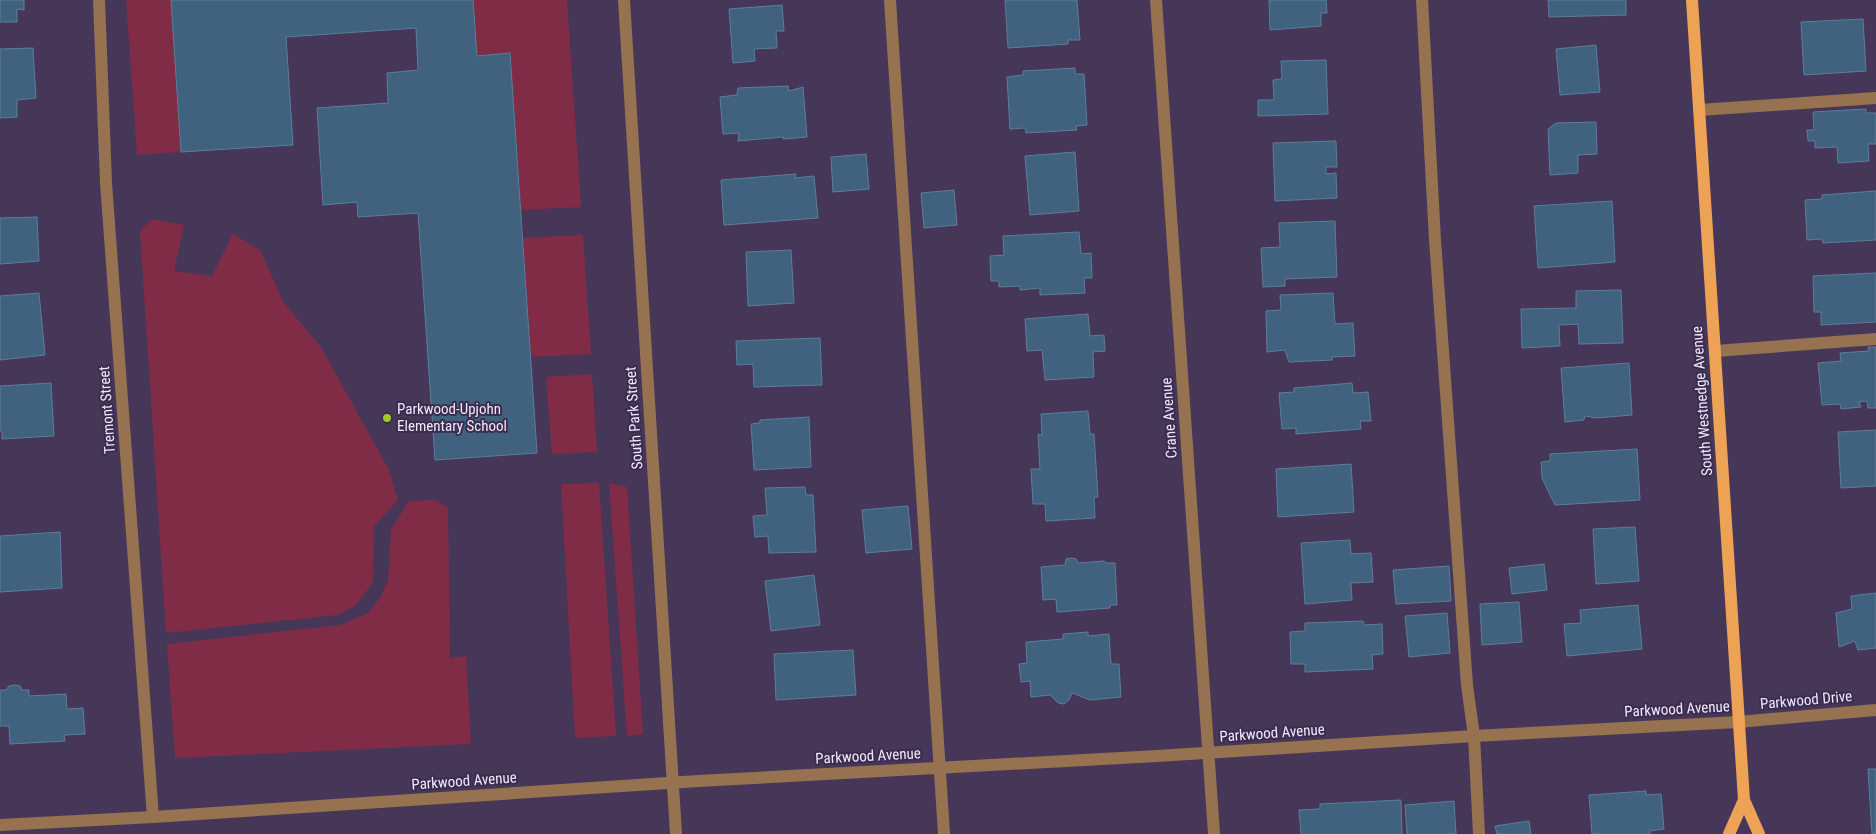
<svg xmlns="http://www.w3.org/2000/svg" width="1876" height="834" font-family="'Roboto Condensed',sans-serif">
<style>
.green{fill:#812c47}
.building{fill:#40627e;stroke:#5b7e9b}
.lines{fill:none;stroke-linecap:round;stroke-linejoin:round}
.minor{stroke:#977250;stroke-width:12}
.major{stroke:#eda256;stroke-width:12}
.poi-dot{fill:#a0c92c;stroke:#3c2d4e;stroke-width:2}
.labels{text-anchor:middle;stroke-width:4;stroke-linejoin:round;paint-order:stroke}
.street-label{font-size:15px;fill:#f0e8fd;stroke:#3c2d4e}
.poi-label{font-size:15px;fill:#f0e8fd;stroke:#3c2d4e;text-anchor:start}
</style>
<rect width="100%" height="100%" fill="#463759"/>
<g class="green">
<polygon points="126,0 171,0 181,152 137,155"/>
<polygon points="473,0 567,0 581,207 521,210 510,54 477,56"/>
<polygon points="152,219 184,225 174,271 212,276 233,234 260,250 284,303 321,347 389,470 398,500 374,526 373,581 366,592 355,606 337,615 166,633 140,231"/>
<polygon points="583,235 591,354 531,357 523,238"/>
<polygon points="592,374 597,452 552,454 546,377"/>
<polygon points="599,483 616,736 575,738 561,484"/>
<polygon points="609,483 627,487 643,734 627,736"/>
<polygon points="436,500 448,508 450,658 466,656 471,744 175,758 167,644 340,625 367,614 380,598 388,580 391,530 409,501"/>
</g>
<g class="building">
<polygon points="0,0 24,0 24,10 17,9 17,22 0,22"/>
<polygon points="171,0 473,0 477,56 510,53 537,453 435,460 418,213 358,217 357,202 323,205 317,108 388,103 387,73 418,70 416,28 286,37 293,145 181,152"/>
<polygon points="1005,0 1077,0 1080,40 1068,40 1068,44 1008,48"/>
<polygon points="1269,0 1326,0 1327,13 1321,13 1321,26 1270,30"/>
<polygon points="1548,0 1626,0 1626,15 1549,17"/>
<polygon points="782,5 784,31 776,31 777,48 754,49 755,61 733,63 729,9"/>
<polygon points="1863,19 1866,71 1804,75 1801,22"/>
<polygon points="1596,45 1600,92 1560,95 1556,49"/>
<polygon points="33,48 36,98 17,100 17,117 0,118 0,49"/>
<polygon points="1326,60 1328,114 1258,116 1258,100 1274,100 1273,80 1282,79 1281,61"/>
<polygon points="1075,68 1075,74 1084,74 1087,125 1076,126 1077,130 1026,133 1025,128 1010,129 1007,77 1023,75 1023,71"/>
<polygon points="788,86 789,91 803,87 807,137 783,139 784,137 738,141 739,133 723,134 720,97 737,95 738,88"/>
<polygon points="1866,109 1866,113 1876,113 1876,144 1868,144 1869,161 1838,163 1837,147 1815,148 1815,141 1808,141 1807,130 1814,130 1813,112"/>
<polygon points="1596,122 1597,154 1578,155 1578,173 1550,175 1548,129 1556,123"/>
<polygon points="1336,141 1337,167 1326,167 1326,174 1336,173 1337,198 1275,201 1273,143"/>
<polygon points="1075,152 1079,211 1030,215 1025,156"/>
<polygon points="866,154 869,189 833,192 831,157"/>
<polygon points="796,174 795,178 814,176 818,218 724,225 721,180"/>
<polygon points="954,190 957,225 924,228 921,193"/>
<polygon points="1876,191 1876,240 1823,243 1822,239 1807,240 1805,200 1822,199 1822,195"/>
<polygon points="1612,201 1615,262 1538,268 1534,206"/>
<polygon points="37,217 39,261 0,264 0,218"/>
<polygon points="1335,221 1337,277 1285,279 1285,286 1263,287 1261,248 1280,247 1279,223"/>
<polygon points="1079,232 1081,254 1091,253 1092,278 1084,278 1085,293 1040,295 1040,288 1020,290 1020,286 999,287 999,281 991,281 990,256 1004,255 1003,236"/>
<polygon points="791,250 794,303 748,306 746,252"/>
<polygon points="1876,273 1876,322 1821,325 1821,312 1814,312 1813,276"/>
<polygon points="1621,290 1623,343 1579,344 1578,324 1559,325 1560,346 1522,348 1521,309 1576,308 1576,291"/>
<polygon points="39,293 45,355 0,360 0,296"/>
<polygon points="1333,293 1335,324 1353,323 1355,356 1332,357 1332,360 1289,362 1285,350 1267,352 1266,311 1281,310 1280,295"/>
<polygon points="1088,314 1090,336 1104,335 1105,351 1093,352 1094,377 1045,380 1042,350 1027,351 1025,319"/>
<polygon points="820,338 822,385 754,387 753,364 737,365 736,341"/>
<polygon points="1868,347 1876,347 1876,408 1868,408 1867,401 1859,402 1861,407 1841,409 1840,404 1822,405 1818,363 1841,361 1840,353 1869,351"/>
<polygon points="1629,363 1632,415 1596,418 1585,416 1584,420 1565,422 1561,368"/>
<polygon points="51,383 54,436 2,439 2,431 0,431 0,386"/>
<polygon points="1352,383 1353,393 1368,392 1371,421 1360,421 1361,429 1296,434 1296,428 1282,429 1279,393 1294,392 1294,388"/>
<polygon points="1088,411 1090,434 1094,434 1098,497 1094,497 1095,518 1046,521 1045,504 1033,504 1031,469 1040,469 1038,434 1042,435 1041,414"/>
<polygon points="809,417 811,467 754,470 751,424 760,423 760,420"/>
<polygon points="1876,430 1876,486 1841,488 1838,432"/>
<polygon points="1637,449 1640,500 1555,505 1542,478 1541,462 1550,461 1550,454"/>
<polygon points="1351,464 1354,512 1278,517 1276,469"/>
<polygon points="805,487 806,495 813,495 816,552 769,553 768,536 755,537 753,516 767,515 765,488"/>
<polygon points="908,506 912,549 866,553 862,510"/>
<polygon points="1635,527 1639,581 1596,584 1593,529"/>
<polygon points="60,532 62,588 0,592 0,536"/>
<polygon points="1350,540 1351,554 1371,553 1373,582 1351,583 1352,600 1305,604 1301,543"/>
<polygon points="1072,558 1076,559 1078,563 1104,561 1106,563 1115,563 1117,605 1110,605 1110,608 1057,612 1056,599 1043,600 1041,567 1065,565 1066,559"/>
<polygon points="1544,564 1547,590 1512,594 1509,568"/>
<polygon points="1449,566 1451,601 1396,604 1393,570"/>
<polygon points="814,575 820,625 771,631 765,581"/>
<polygon points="1876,593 1876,648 1858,650 1855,641 1839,647 1836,613 1852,609 1851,596"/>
<polygon points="1519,602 1522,642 1482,645 1480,604"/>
<polygon points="1638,605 1642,649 1567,656 1564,624 1581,623 1580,610"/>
<polygon points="1447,613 1450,653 1409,657 1405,616"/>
<polygon points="1363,621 1364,625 1382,624 1383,654 1372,655 1373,669 1305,672 1305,664 1291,664 1290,632 1305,631 1305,623"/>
<polygon points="1088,632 1088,636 1109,634 1111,664 1119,664 1121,697 1090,700 1072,693 1069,700 1064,704 1058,703 1050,695 1031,697 1030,681 1021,682 1019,664 1027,663 1026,642 1063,639 1063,634"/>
<polygon points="853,650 856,695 776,700 774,654"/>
<polygon points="15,685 20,686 22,690 29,690 29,696 66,694 67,709 83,708 85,734 64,735 65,741 10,744 9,726 0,726 0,690 6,690 9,686"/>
<polygon points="1868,769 1876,769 1876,834 1872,834"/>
<polygon points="1646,791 1646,795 1661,794 1664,829 1650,831 1650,834 1592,834 1589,795"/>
<polygon points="1401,800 1402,834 1301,834 1299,810 1320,809 1320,804"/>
<polygon points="1454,801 1456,834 1407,834 1405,805"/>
<polygon points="1529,821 1531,834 1497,834 1495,826"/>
</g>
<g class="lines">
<g class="minor">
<polyline points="99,0 106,183 153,817"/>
<polyline points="624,0 676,834"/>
<polyline points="890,0 944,834"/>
<polyline points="1156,0 1214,834"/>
<polyline points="1422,0 1435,240 1467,685 1474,736 1479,834"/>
<polyline points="1699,110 1876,98"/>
<polyline points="1715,351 1876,339"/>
<polyline points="0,825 153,817 698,781 1157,756 1474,736 1738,722 1876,710"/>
</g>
<g class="major">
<polyline points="1692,0 1744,800 1759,834"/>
<polyline points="1729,834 1744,800"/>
</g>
</g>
<circle class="poi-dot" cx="387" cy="418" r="5"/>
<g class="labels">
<g class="street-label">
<text transform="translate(1702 401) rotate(-94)" y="5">South Westnedge Avenue</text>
<text transform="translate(107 410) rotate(-94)" y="5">Tremont Street</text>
<text transform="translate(634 418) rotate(-94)" y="5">South Park Street</text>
<text transform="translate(1169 418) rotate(-94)" y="5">Crane Avenue</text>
<text transform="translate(1806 700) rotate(-5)" y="5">Parkwood Drive</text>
<text transform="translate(1677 709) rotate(-3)" y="5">Parkwood Avenue</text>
<text transform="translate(1272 733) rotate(-4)" y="5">Parkwood Avenue</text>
<text transform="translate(868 756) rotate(-3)" y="5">Parkwood Avenue</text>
<text transform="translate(464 781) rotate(-4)" y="5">Parkwood Avenue</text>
</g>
<g class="poi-label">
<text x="397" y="414">Parkwood-Upjohn<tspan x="397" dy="17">Elementary School</tspan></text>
</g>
</g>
</svg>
